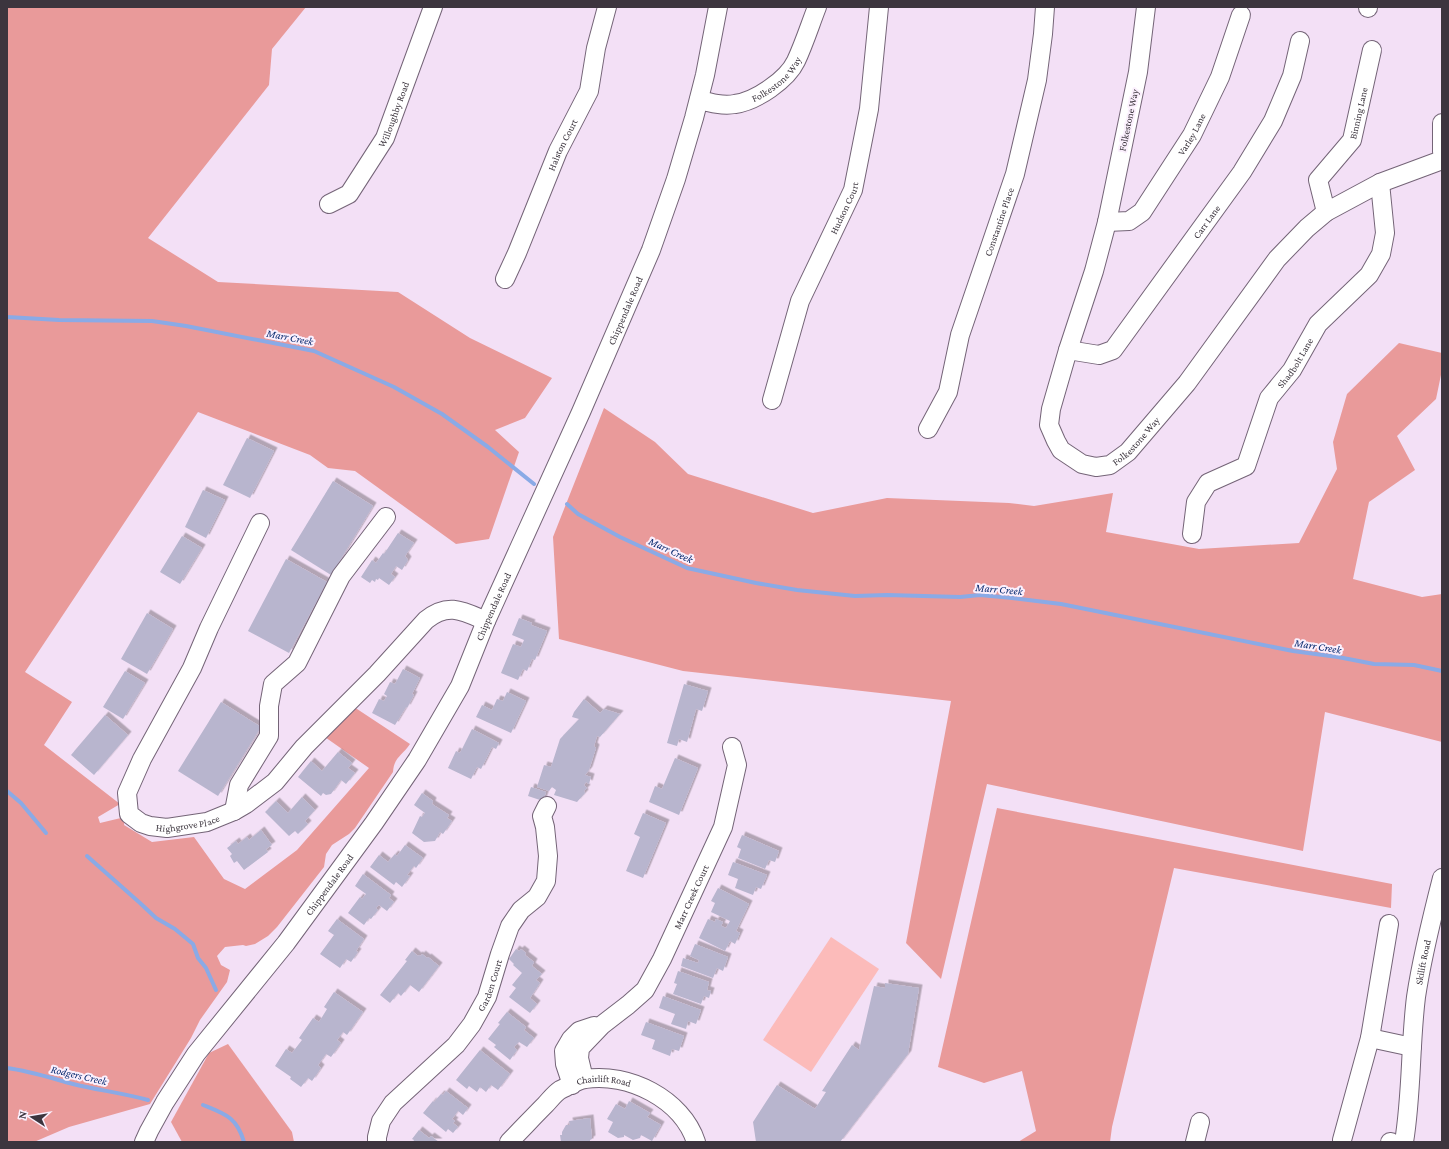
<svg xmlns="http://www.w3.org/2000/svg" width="1449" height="1149" font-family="'Crimson Pro',serif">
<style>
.green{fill:#fcbbba}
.forest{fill:#e99a9a}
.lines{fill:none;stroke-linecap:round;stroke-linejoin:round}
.stream{stroke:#8aaae6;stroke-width:4}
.building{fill:#b8b5ce;filter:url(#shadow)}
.minor-casing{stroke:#746477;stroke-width:20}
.minor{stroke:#fff;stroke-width:18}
.labels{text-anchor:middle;stroke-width:4;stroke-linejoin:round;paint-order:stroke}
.street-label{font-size:10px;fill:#3c353e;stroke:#fbf0fd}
.water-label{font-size:11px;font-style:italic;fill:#0a2c70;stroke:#fbf0fd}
</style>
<defs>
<filter id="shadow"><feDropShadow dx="3.5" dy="-3.5" stdDeviation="0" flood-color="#0004"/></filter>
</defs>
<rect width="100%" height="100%" fill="#f3e0f6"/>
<polygon class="green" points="831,937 879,969 811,1072 763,1040"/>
<g class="forest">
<path d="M7 7H306L272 49 269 85 148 238 218 282 398 292 470 338 552 378 525 418 495 430 519 452 489 539 456 544 355 471 328 468 310 455 198 412 25 672 72 702 44 745 120 804 98 817 100 823 125 817 124 825 152 842 194 837 224 879 245 889 297 850 369 768 322 735 351 705 410 744C402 756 394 757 393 772L355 828 349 834 332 845 326 854 324 867 277 927 268 936 255 944 246 946 243 945 225 947 217 956 221 965 230 970 227 982 200 1020 191 1038 150 1104 69 1127 34 1142H7Z"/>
<polygon points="1399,343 1442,353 1442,370 1436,399 1397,436 1415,470 1369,502 1353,579 1422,597 1442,594 1442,742 1325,712 1303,851 987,784 941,979 906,943 951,701 683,671 559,639 553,537 604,408 655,442 688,474 813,513 887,498 1009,503 1034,506 1113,493 1106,532 1199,549 1299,543 1337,469 1333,442 1347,394"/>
<polygon points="997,808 1392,884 1391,908 1174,868 1112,1127 1110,1142 1018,1142 1036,1131 1022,1071 984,1083 938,1067"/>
<polygon points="228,1044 292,1132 294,1142 182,1142 171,1122 209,1053"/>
</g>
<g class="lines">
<g class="stream">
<polyline points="7,317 59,320 152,321 186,326 314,351 394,387 442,414 488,447 534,484"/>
<polyline points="567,504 578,514 620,537 687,568 756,583 797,590 855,596 887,595 960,597 980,595 1012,598 1061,604 1293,651 1338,657 1374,664 1414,665 1442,671"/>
<polyline points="7,791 21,803 46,833"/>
<polyline points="87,856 140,903 156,918 175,929 193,944 198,958 206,968 216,990"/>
<path d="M7 1068C30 1071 51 1078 73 1084 97 1090 123 1093 148 1100"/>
<path d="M203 1105C225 1114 237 1117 244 1142"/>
</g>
</g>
<g class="building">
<polygon points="247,438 274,451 250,498 223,485"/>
<polygon points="333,481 373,506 331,575 291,550"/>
<polygon points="203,490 225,500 206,538 185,527"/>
<polygon points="398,533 414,543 405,556 408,560 402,570 396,566 391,574 395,577 389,585 379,578 378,580 376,579 375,582 372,580 370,583 361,577 372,560 376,563 383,553 384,554"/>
<polygon points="182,536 202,548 180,584 160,572"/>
<polygon points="286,559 327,582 289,653 248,631"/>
<polygon points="147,613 173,629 147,674 121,659"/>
<polygon points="519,618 532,623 531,625 547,631 535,660 532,659 527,671 523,669 518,680 501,673 513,644 521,647 524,640 512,635"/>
<polygon points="403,669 420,678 412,694 414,695 407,708 406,707 395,725 372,713 379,699 384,701 387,696 384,694 390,682 395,684"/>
<polygon points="125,671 145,683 123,719 103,707"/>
<polygon points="684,684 708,691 702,711 696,709 687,742 679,739 677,746 667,743"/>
<polygon points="507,692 526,701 511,733 476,717 482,705 492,710 497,699 503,701"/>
<polygon points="584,699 600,713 604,709 620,714 600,737 597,736 594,746 596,748 589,770 585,775 591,777 589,784 586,782 584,785 587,788 584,791 585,793 577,802 554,795 556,790 552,787 549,791 537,787 544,765 551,767 560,739 579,719 572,717 574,712"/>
<polygon points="221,702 261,727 218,796 178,771"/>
<polygon points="105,715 128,735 94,775 71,755"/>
<polygon points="472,729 499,743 496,749 492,747 481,769 477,767 471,779 448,768 456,751 460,753"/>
<polygon points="338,752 352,763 348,768 355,773 346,784 341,780 331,794 326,795 323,793 321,796 298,777 311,761 322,771"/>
<polygon points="675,758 698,768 679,815 649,802 655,786 662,789"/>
<polygon points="531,787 546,792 543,801 528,796"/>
<polygon points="422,793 433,801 432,804 449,815 447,818 452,821 443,834 440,832 435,841 424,842 412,833 420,816 422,817 425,813 414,805"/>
<polygon points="302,797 315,810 305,821 308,824 298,834 295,831 289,836 265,812 276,801 288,813"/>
<polygon points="643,813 666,823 643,878 626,871 640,837 634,834"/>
<polygon points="261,830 272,845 266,849 268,852 244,870 237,861 234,863 230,856 232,854 227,848 236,841 238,844 247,837 249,840"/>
<polygon points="742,835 779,851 775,862 769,860 765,869 738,858 741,849 737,847"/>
<polygon points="405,845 423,858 416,868 414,866 407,875 410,876 402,887 396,882 394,885 370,867 379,855 388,862 395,854 397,856"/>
<polygon points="733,862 767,875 761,889 756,887 753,895 735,888 738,879 728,875"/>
<polygon points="363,874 391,895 389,898 394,902 387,911 379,905 376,908 378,910 371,919 369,918 364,925 348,913 360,897 362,899 366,894 355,886"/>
<polygon points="718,888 749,904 736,931 740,933 735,944 730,941 725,951 699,938 708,919 715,922 716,919 723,922 721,926 726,928 730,921 711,912 715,903 711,901"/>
<polygon points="337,919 364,939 356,951 358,952 351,962 346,959 340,968 320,954 334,935 328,931"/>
<polygon points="695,944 728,957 723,971 717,968 713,978 681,966 683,958 698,963 699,960 690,956"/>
<polygon points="516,949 519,951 521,949 526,953 525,955 534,962 532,966 542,974 536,980 540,983 530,998 537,1004 530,1013 509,997 516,988 512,985 522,973 513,965 514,964 509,959"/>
<polygon points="412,951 418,956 419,955 421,956 422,954 427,958 428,957 439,966 419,992 410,985 401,996 398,993 390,1003 380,995 407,961 405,960"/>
<polygon points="678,971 709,982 707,990 711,991 709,998 704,996 701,1004 673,994 677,984 674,983"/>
<polygon points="885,983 919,988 908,1054 840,1142 756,1142 753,1122 777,1085 815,1109 826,1092 822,1091 852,1045 859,1050 874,986 885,988"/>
<polygon points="334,992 363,1012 347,1035 343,1032 337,1040 341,1043 331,1057 326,1054 318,1065 321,1068 312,1081 308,1078 301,1087 290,1079 291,1077 275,1066 286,1049 292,1053 302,1040 299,1038 313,1018 319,1022 327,1009 324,1007"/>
<polygon points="663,996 701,1010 696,1024 688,1021 686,1029 671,1024 675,1014 659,1008"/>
<polygon points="507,1012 526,1027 524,1030 534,1038 527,1047 519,1042 514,1047 517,1050 510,1060 494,1047 496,1045 488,1039 500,1024 498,1023"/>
<polygon points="646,1022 684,1036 679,1051 672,1049 670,1056 652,1049 655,1040 641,1035"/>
<polygon points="480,1050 510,1074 498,1090 491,1085 486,1092 480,1087 477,1092 469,1086 467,1089 456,1080"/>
<polygon points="446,1091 468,1108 463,1115 458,1111 452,1119 455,1121 453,1123 458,1127 453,1133 448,1129 446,1132 423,1113 433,1101 434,1102 441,1094 443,1095"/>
<polygon points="629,1101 650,1113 647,1117 661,1125 652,1141 641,1135 640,1138 633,1140 624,1135 624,1137 618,1138 608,1132 613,1122 607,1119 616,1104 625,1109"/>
<polygon points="590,1118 592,1139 590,1140 590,1142 561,1142 560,1135 562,1135 562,1132 566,1125 570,1125 569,1121"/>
<polygon points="419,1130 429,1138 431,1136 439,1142 413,1142 414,1140 412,1139"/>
</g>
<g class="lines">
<defs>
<g id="minor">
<path id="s1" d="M1146 7 1138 72 1107 222 1094 271 1068 350 1051 409 1049 425 1056 441 1061 450 1082 464 1096 467 1110 465 1128 452 1187 383 1277 259 1307 228 1326 212 1380 183 1442 160"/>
<polyline points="1368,8 1368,7"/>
<path id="s2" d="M699 100C711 103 723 106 735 104 756 101 787 80 796 61 804 44 810 25 817 7"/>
<polyline points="1442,123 1442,152"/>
<path id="s3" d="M329 204 349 194 385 138 433 7"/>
<path id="s4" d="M1326 212 1318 180 1352 140 1372 50"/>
<path id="s5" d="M1107 222 1129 221 1142 212 1192 135 1220 77 1241 15"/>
<path id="s6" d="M505 279 517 253 558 151 589 91 596 48 607 7"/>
<path id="s7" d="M1068 350 1099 355 1113 350 1242 172 1273 121 1292 76 1300 41"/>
<path id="s8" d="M772 400 800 301 853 190 869 109 879 7"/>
<path id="s9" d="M928 429 948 392 960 335 1015 174 1037 80 1043 34 1045 7"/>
<path id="s10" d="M260 523 209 628 192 668 142 759 127 793 129 814 141 823 150 826 167 828 207 822 234 811 246 804 275 782 304 747 377 674 426 620C448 602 463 611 486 621"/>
<path id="s11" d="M1192 534 1196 502 1208 483 1246 466 1269 398 1292 370 1318 324 1369 275 1381 254 1385 233 1380 183"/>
<polyline points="234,811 239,785 269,736 269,706 273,684 297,663 341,576 386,517"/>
<polyline points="1370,1038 1412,1047"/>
<path id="s12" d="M584 1079 579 1058 580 1048 602 1025 628 1005 645 990 662 959 723 827 737 765 732 747"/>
<polyline points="572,1085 565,1064 564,1051 571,1039 579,1031 594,1026"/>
<polyline points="1342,1140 1370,1038 1389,924"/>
<path id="s13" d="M144 1142 149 1131 165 1102 196 1054 286 943 374 823 417 760 460 686 486 621 581 412 651 250 676 179 694 118 705 75 718 7"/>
<path id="s14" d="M377 1142V1137L381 1121 393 1103 456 1045 472 1024 487 997 500 954 510 926 521 910 537 897 546 881 548 856 545 827 542 816 547 806"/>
<path id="s15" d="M509 1142C521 1130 533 1117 545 1105 550 1100 554 1094 560 1090 567 1087 577 1080 585 1079 628 1072 682 1099 696 1142"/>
<polyline points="1195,1142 1200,1122"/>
<polyline points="1390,1142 1391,1142"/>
<path id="s16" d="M1404 1142C1412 1094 1410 1045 1416 997 1422 957 1432 917 1442 878"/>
</g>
</defs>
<use href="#minor" class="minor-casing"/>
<use href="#minor" class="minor"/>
</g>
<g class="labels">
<g class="street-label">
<text dy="4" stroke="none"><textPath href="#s2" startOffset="86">Folkestone Way</textPath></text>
<text dy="4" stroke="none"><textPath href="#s3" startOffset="114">Willoughby Road</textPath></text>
<text dy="4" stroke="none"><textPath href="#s4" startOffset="113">Binning Lane</textPath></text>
<text transform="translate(1128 120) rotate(-78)" y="4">Folkestone Way</text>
<text dy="4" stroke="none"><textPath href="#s5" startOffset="130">Varley Lane</textPath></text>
<text dy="4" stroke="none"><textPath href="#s6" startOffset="146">Halston Court</textPath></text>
<text dy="4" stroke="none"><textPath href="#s8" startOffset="206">Hudson Court</textPath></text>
<text dy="4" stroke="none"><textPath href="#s7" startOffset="205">Carr Lane</textPath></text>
<text dy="4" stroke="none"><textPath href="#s9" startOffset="220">Constantine Place</textPath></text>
<text dy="4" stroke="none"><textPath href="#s13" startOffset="966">Chippendale Road</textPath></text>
<text dy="4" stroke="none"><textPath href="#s11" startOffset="212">Shadbolt Lane</textPath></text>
<text dy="4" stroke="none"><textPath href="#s1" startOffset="547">Folkestone Way</textPath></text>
<text dy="4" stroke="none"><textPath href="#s13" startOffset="642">Chippendale Road</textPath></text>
<text dy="4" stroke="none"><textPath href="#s10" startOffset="385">Highgrove Place</textPath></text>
<text dy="4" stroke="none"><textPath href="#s13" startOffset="318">Chippendale Road</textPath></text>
<text dy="4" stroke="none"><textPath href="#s12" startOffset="223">Marr Creek Court</textPath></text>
<text dy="4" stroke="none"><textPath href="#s16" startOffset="181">Skilift Road</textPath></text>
<text dy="4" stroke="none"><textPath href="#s14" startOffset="198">Garden Court</textPath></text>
<text dy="4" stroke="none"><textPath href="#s15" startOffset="119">Chairlift Road</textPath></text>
</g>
<g class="water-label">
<text transform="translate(290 337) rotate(11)" y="4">Marr Creek</text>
<text transform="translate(671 550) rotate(25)" y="4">Marr Creek</text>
<text transform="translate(999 589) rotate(5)" y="4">Marr Creek</text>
<text transform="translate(1318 646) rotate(9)" y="4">Marr Creek</text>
<text transform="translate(79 1075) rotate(13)" y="4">Rodgers Creek</text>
</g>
</g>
<rect width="1449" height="1149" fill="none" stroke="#3c353e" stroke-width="16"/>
<g transform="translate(32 1117) rotate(282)" stroke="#fbf0fd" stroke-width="3" paint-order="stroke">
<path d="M0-3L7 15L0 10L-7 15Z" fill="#3c353e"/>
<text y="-6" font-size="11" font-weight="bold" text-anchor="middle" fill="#3c353e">N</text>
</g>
</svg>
